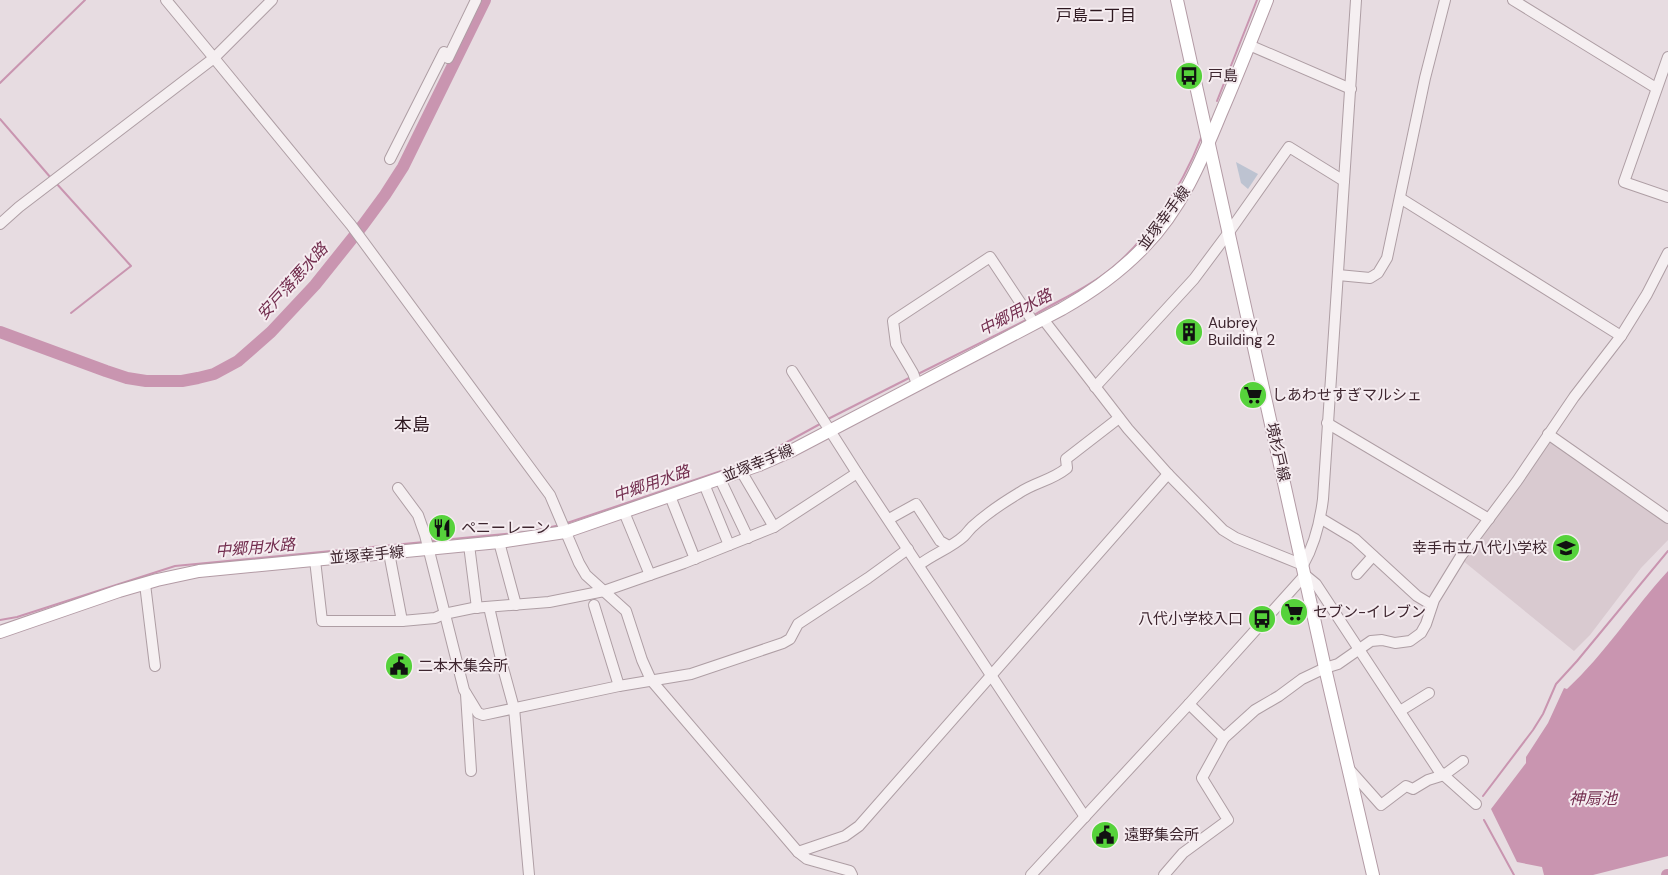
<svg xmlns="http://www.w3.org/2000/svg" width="1668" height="875" font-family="'DM Sans','Noto Sans JP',sans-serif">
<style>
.built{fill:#d9cad0}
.green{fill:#bdc3d1}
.water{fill:#c995b0}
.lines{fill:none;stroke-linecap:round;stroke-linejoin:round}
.stream{stroke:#c995b0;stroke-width:2}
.river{stroke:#c995b0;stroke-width:12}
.minor-casing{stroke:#ae9ea4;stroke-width:12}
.major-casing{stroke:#b39ba5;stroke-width:14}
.minor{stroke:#f5eff1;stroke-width:10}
.major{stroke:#fff;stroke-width:12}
.labels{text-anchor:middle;stroke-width:4;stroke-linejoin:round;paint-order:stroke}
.poi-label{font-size:15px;fill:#3e262f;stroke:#f5ecf0;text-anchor:start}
.street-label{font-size:15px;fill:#3e262f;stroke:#f5ecf0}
.neighbourhood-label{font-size:16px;fill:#2e1820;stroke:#f5ecf0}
.water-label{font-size:16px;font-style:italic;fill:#732e4f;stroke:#f5ecf0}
.quarter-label{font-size:18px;fill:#2e1820;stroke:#f5ecf0}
</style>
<rect width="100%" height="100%" fill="#e7dce1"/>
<polygon class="built" points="1550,439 1668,523 1668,540 1641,568 1590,635 1574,651 1462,560"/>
<polygon class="green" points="1236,162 1258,174 1248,189 1241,183"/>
<path class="water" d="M1668 571V856L1593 875H1544L1542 867 1517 862 1491 809 1526 763V757L1548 723 1564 688 1567 689C1605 654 1633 609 1668 571Z"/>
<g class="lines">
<g class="stream">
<polyline points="0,83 85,0"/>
<polyline points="1217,101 1257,0"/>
<polyline points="0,119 51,178"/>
<polyline points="56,183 131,266 71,313"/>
<path d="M1034 315C1056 302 1080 291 1100 277 1144 247 1182 187 1201 138"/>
<polyline points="918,374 1028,319"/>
<polyline points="826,420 911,377"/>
<polyline points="567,523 736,466 778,447 820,424"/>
<polyline points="538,530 560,525"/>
<polyline points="431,541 526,532"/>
<polyline points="0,620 17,617 175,566 424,542"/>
<polyline points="1483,796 1533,730 1543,714 1556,684 1577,661 1668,551"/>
<polyline points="1484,820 1514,875"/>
</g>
<g class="river">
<polyline points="0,332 106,371 127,378 146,381 182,381 198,378 214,374 238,361 271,332 315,285 363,225 385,195 403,167 485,0"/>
<polyline points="1667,875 1668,875"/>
</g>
<defs>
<g id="minor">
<polyline points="166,0 214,58 272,0"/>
<polyline points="1513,0 1656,88"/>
<polyline points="1249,45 1351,89"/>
<polyline points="1668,57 1624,182 1668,197"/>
<polyline points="390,159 444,52 448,58 476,0"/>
<polyline points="1400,198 1621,336"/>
<polyline points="0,224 19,207 214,58 351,225 550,495 579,563 586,575 626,611 642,660 651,680 798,852 807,859 850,871 852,875"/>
<polyline points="1338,275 1370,278 1378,273 1387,258 1425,78 1445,0"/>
<path d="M1043 319 1128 429 1168 474 1223 530 1236 538 1303 565C1315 544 1320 523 1323 499L1356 0"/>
<polyline points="792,371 857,473 1085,817"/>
<polyline points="917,384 913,373 896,344 893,321 990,257 1034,323"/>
<polyline points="1095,387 1194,279 1229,232 1289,147 1344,181"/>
<polyline points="1327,423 1489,519"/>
<polyline points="1548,434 1668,518"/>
<polyline points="741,471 774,527"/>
<polyline points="720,479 748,538"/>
<polyline points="704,484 729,545"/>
<polyline points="398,488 418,515 425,535 464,690 478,713 483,715 619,686 691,674 783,643 790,639 798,624 868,578 908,549"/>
<polyline points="670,496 695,559"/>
<polyline points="624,512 650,575"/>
<polyline points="1320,518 1355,539 1417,596 1432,605"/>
<polyline points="889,519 916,504 940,541 949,546"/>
<polyline points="499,542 516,605"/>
<polyline points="469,545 477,608"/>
<polyline points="389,553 402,621"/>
<polyline points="315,560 322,621 402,621 435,618 444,614 473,608 549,602 604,591 684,563 774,527 857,473"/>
<path d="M919 565C933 554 951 548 964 536 967 533 969 530 972 527 985 515 1004 502 1019 493 1035 482 1051 481 1067 468L1066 459 1119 418"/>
<polyline points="1357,574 1373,556"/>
<polyline points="145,584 155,666"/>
<polyline points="594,605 619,686"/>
<polyline points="489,607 503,668 514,708 529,875"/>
<polyline points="466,694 471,771"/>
<polyline points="1189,704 1224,738"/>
<polyline points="1400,711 1429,693"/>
<polyline points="1349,769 1381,805 1406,786 1413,789 1428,780 1444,775 1463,761"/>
<polyline points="798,852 845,836 859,826 1168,474"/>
<polyline points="1031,875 1189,704 1305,575 1316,584 1439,771 1476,804"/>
<polyline points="1164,875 1183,853 1228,820 1202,778 1224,738 1255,710 1279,696 1302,679 1325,668 1338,664 1371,641 1382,640 1395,643 1410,641 1421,633 1426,624 1434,600 1461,556 1517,481 1574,397 1621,336 1647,294 1668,253"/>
</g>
<g id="major">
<polyline points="1177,0 1325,668 1373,875"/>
<path d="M0 632 119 591 157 580 199 571 499 542 565 532 759 465 793 450 1062 309C1092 292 1120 272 1144 247 1181 209 1201 162 1221 113 1237 76 1252 38 1267 0"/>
</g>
</defs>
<use href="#minor" class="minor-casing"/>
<use href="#major" class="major-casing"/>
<use href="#minor" class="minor"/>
<use href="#major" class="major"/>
</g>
<defs>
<symbol id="bus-disc" viewBox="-11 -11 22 22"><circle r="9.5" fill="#56d23b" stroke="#f5ecf0"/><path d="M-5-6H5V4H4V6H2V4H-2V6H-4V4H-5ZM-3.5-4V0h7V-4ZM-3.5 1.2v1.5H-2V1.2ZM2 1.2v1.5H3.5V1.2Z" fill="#111"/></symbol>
<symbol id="building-disc" viewBox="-11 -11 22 22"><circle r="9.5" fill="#56d23b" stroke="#f5ecf0"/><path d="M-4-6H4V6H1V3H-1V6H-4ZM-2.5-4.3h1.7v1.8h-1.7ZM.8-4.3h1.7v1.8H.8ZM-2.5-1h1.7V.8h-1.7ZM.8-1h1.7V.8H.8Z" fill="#111"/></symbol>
<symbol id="supermarket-disc" viewBox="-11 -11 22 22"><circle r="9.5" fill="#56d23b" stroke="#f5ecf0"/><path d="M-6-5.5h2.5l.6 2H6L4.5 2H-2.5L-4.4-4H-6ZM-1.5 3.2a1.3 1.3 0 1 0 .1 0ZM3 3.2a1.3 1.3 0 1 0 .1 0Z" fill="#111"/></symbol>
<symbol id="restaurant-disc" viewBox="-11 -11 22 22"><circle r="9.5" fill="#56d23b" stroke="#f5ecf0"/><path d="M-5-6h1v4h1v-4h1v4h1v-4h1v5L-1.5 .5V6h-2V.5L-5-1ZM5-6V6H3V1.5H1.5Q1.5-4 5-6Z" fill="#111"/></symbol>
<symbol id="school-disc" viewBox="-11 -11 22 22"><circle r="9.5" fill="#56d23b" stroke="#f5ecf0"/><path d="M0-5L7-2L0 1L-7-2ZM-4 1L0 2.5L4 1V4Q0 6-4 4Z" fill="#111"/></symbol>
<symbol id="civic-disc" viewBox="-11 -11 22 22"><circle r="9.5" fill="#56d23b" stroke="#f5ecf0"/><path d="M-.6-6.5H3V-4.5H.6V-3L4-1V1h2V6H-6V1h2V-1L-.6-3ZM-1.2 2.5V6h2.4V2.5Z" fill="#111"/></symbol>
</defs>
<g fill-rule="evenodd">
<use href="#bus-disc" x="1173" y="60" width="32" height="32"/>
<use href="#building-disc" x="1173" y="316" width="32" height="32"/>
<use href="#supermarket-disc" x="1237" y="379" width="32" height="32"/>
<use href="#restaurant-disc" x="426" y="512" width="32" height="32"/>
<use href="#school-disc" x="1550" y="532" width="32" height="32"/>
<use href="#supermarket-disc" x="1278" y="596" width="32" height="32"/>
<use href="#bus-disc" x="1246" y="603" width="32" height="32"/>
<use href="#civic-disc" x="383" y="650" width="32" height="32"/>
<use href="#civic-disc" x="1089" y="819" width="32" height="32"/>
</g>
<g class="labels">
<g class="poi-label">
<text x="1208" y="81">戸島</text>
<text x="1208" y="328">Aubrey<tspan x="1208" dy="17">Building 2</tspan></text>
<text x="1272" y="400">しあわせすぎマルシェ</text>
<text x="461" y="533">ペニーレーン</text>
<text x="1547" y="553" text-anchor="end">幸手市立八代小学校</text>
<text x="1313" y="617">セブン-イレブン</text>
<text x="1243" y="624" text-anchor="end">八代小学校入口</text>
<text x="418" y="671">二本木集会所</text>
<text x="1124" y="840">遠野集会所</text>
</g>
<g class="street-label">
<text transform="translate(1164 218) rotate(-53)" y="5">並塚幸手線</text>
<text transform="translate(1278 452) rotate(77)" y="5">境杉戸線</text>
<text transform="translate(758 463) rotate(-22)" y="5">並塚幸手線</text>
<text transform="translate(367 555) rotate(-5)" y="5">並塚幸手線</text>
</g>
<g class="neighbourhood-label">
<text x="1096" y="21">戸島二丁目</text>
</g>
<g class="water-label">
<text transform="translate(292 281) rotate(-48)" y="6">安戸落悪水路</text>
<text transform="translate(1015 312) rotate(-28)" y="6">中郷用水路</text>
<text transform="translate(651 483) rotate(-19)" y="6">中郷用水路</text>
<text transform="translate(255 547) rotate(-5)" y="6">中郷用水路</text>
<text x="1593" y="804">神扇池</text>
</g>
<g class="quarter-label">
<text x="412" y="431">本島</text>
</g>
</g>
</svg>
